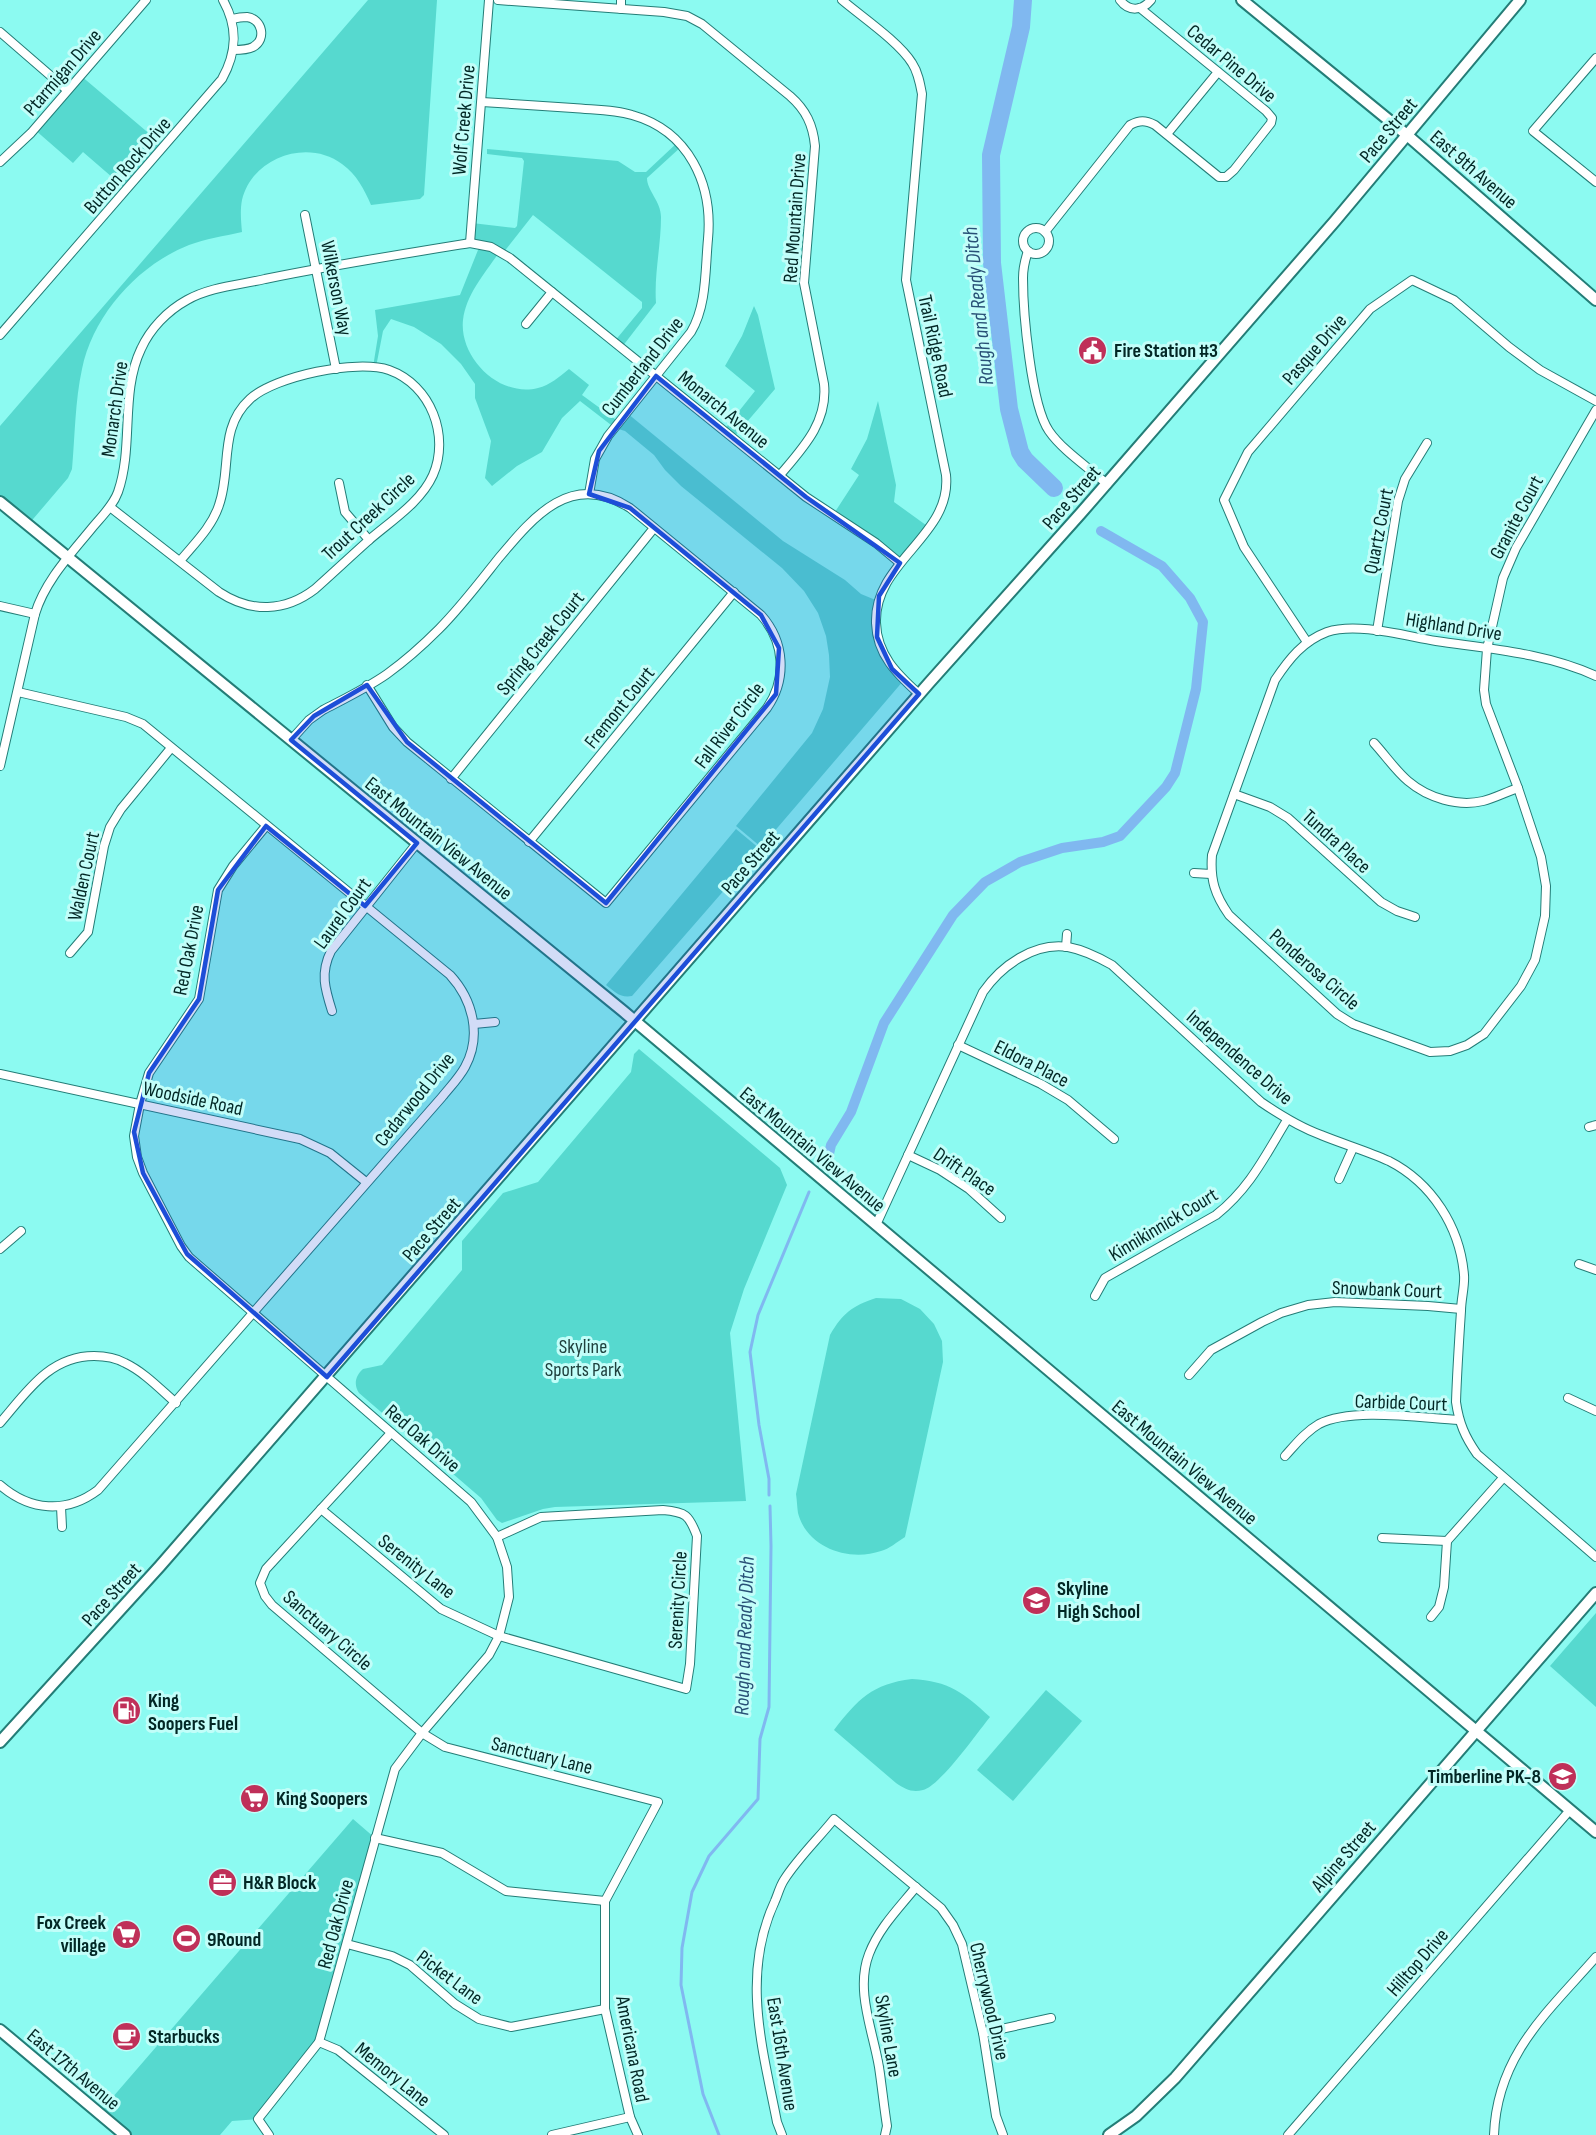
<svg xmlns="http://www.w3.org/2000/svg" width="1596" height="2135" font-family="'Sofia Sans Condensed',sans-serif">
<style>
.green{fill:#56d9cf}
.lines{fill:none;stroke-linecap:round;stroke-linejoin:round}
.stream{stroke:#80b8f0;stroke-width:3}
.canal{stroke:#80b8f0;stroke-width:10}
.river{stroke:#80b8f0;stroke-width:18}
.street-casing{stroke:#247d77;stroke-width:10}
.secondary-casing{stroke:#247d77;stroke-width:14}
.street{stroke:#fff;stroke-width:8}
.secondary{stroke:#fff;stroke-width:10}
.marked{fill:#1d4ed8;fill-opacity:0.2;stroke:#1d4ed8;stroke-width:4.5;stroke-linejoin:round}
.labels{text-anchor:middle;stroke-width:6;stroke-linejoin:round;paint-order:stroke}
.street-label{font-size:20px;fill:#022725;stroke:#c2fef9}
.poi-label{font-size:20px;font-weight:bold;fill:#022725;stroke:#c2fef9;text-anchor:start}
.park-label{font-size:20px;fill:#1f403d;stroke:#c2fef9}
.water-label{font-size:21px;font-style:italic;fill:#285076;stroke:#c2fef9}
</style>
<rect width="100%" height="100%" fill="#8cfaf1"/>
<g class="green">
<path d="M368 0H437L424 195 420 199 371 205C364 189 357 175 342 164 308 138 252 157 242 200 240 210 241 221 242 232 224 236 205 239 189 245 138 265 93 315 82 369 75 401 75 436 72 469L68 478 28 525 0 502V426Z"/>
<polygon points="80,75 165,147 127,190 83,152 73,163 34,129"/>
<path d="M678 142 682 146 647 178C647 191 661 201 661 217 661 246 654 274 656 303L622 347 614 342 642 308V302L533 215 503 253 500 251C486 272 466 294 463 320 459 357 499 398 538 388 550 385 559 377 569 369L589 385 582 395 619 422 627 413 783 541 845 580 861 594 878 601 877 637 904 680 761 847 736 826 812 733 823 709 830 677 829 655 826 636 818 613 804 591 782 568 681 486 665 470 654 455 625 431 615 428 580 401 562 418 542 452 517 466 492 486 485 478 491 441 475 398V384L461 364 441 344 414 327 391 319 383 331 376 367H373L378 336 375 310 460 295 480 245 470 243 472 223 515 228 517 226 524 161 522 158 487 154V149L618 161 635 172H646Z"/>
<polygon points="754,306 758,315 775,389 734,437 724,430 755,391 725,366 742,336"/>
<polygon points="878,401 896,485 894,502 930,528 900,563 833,515 859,475 851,469 867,439"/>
<path d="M736 829 760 849 632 996C620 998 615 992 606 985Z"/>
<path d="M639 1049 780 1168 787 1185 744 1289 730 1333 746 1501 555 1507 543 1509 502 1523 497 1520 481 1498 359 1393C353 1384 356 1375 363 1369L382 1365 462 1270V1241L503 1193 538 1182 631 1072 634 1054Z"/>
<path d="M876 1298 901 1299 920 1309 934 1324 942 1341 943 1362 905 1537C897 1542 889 1549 881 1551 849 1562 807 1548 798 1513 797 1507 797 1500 796 1494L830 1335C843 1313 852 1306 876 1298Z"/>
<polygon points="1596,1613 1596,1707 1550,1666"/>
<path d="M912 1679C949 1681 964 1693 990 1717 977 1733 940 1786 923 1790 912 1793 905 1789 896 1783L834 1730C858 1699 872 1684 912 1679Z"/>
<polygon points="1046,1690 1082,1721 1013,1801 977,1770"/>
<polygon points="353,1819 375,1838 319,2042 258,2119 232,2121 220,2135 125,2135 99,2113"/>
</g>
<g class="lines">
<g class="stream">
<polyline points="769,1495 769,1479 759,1425 750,1352 758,1315 809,1192"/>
<polyline points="719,2135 703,2094 681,1985 682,1948 692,1892 709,1856 758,1799 760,1739 769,1707 771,1546 770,1506"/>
</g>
<polyline class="canal" points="827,1163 831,1145 851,1112 884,1023 953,915 985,882 1020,862 1062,848 1103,842 1120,836 1166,787 1175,773 1196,689 1203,622 1190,598 1162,566 1101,531"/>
<polyline class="river" points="1023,0 1021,27 991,155 992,263 1009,409 1020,452 1025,460 1054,488"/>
<defs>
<g id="street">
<path d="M498 0 664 12 687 16 702 24 790 96C806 110 813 125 815 146L804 283 824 384C828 422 803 448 780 475"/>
<path d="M842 0C862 17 899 42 912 63 918 72 920 83 922 94L906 280 946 475C952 536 874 561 876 623 877 655 897 674 919 694"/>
<path d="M1120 0C1129 12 1142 11 1151 0"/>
<polyline points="621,9 621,0"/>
<path d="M232 19C236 18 242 17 247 17 262 19 267 39 253 47 247 50 240 50 233 50"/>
<polyline points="0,32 67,90"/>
<polyline points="1596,58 1533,131 1596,182"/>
<path d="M482 102C512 104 543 106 573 108 593 110 613 109 632 115 689 131 713 184 708 239 705 270 707 305 691 332L608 436 595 459 589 494"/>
<polyline points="1167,134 1218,72"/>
<polyline points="0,162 31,133 146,0"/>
<polyline points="305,215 336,369"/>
<circle cx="1036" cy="241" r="13"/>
<path d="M1045 232 1130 125C1140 120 1145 120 1155 125L1219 177H1226L1234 170 1271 123 1272 118 1266 111 1140 8"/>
<polyline points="470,243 489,0"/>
<path d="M1028 251C1025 260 1023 269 1023 278 1023 312 1031 405 1049 431 1062 450 1089 468 1107 484"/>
<polyline points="526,324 552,292"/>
<path d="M0 335 222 79C237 52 238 27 223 0"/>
<path d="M1596 410 1516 548 1503 578 1487 649 1484 690 1486 704 1518 788 1541 857 1546 886 1545 916 1535 960 1521 986 1484 1034 1467 1045 1450 1051 1430 1052 1353 1024 1337 1014 1229 915C1215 895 1210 880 1212 855L1275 680C1289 659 1303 641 1327 632 1357 622 1405 636 1436 641 1490 649 1546 653 1596 676"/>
<polyline points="339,483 345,512 369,540"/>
<path d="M110 507 219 592C251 613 285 612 315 589 333 573 351 556 369 540 391 521 421 502 433 475 450 436 431 385 389 370 357 359 275 376 250 399 218 428 232 469 219 505 212 527 194 544 180 561"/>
<polyline points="0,606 35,614"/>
<polyline points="1377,631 1398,501 1405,479 1427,443"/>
<polyline points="1307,642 1244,547 1224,500 1248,452 1370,309 1412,280 1454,300 1509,347 1540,370 1596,401"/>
<path d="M291 740 309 720 323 710C344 699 367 688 387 674 405 661 423 645 439 629 460 608 479 583 498 559 533 517 571 470 630 508L761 615C785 642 787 679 767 708L606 903 407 742 393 727 367 685"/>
<path d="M1374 743C1385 755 1396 771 1408 781 1428 798 1458 807 1483 801 1495 798 1506 792 1518 788"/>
<path d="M0 766 35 614C45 581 70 555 92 528 101 517 113 506 118 492 134 446 120 393 141 349 150 329 167 311 187 300 210 287 239 285 265 279 333 265 402 254 470 243L491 247 510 258 806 497 876 543 900 563"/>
<polyline points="451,779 654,528"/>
<polyline points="1234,794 1270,807 1288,818 1381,902 1397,911 1415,917"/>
<polyline points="266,826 233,866 218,890 199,999 149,1073 140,1104 134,1136 137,1157 143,1173 181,1246 189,1257 471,1502 497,1537 507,1567 509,1597 499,1636 489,1655 422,1733 395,1769 319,2042 258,2119 269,2135"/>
<polyline points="529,842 734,592"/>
<polyline points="1194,873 1211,874"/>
<polyline points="1066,947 1067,934"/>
<polyline points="70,953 88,932 104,846 110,827 121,809 171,748"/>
<path d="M332 1011C325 989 320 973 331 951L417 843"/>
<polyline points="474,1024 495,1022"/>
<polyline points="958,1045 1041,1084 1068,1100 1114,1139"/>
<polyline points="0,1074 300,1139 330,1153 366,1182"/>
<polyline points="1589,1127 1596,1125"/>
<polyline points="908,1155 940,1170 969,1189 1001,1218"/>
<polyline points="1339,1179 1353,1148"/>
<path d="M876 1225 983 992C1001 966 1034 942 1068 947 1084 950 1098 957 1112 965L1261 1102C1280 1115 1299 1127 1321 1135 1343 1144 1367 1151 1389 1161 1432 1183 1460 1227 1464 1275 1465 1286 1461 1299 1461 1311 1459 1341 1457 1372 1456 1402 1459 1423 1465 1437 1477 1454L1596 1557"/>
<polyline points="0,1249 21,1231"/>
<polyline points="1579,1264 1596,1270"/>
<path d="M1095 1296 1105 1278 1216 1215C1250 1188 1265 1156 1287 1120"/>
<polyline points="1189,1375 1211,1350 1262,1322 1281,1313 1308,1305 1335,1302 1428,1306 1461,1309"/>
<polyline points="1568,1398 1596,1411"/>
<path d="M0 1423C26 1393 49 1356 94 1356 104 1356 116 1358 125 1363 144 1372 160 1389 176 1403"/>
<polyline points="391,1433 266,1569 260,1583 265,1596 272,1605 422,1733 445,1747 658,1802 605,1901 605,2009 630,2117 638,2135"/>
<path d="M1285 1456C1295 1445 1305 1432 1319 1424 1351 1407 1421 1418 1459 1420"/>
<path d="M0 1485C30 1511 66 1514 98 1490L442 1097C450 1087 459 1078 465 1067 482 1036 473 1000 450 975L143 724 126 717 18 692"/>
<polyline points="61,1507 62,1527"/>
<path d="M321 1509 441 1609 499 1636 686 1689 690 1664 697 1536C689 1515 686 1512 663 1510L541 1517 497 1537"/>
<polyline points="1382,1538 1447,1541"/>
<polyline points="1431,1617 1439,1607 1444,1587 1447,1541 1503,1478"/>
<polyline points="375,1838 442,1853 506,1891 605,1901"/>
<polyline points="347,1944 392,1956 410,1965 455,2004 479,2019 511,2027 605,2009"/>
<polyline points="983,2033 1051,2018"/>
<polyline points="319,2042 338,2050 444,2135"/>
<polyline points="552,2135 630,2117"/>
<path d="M782 2135 777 2122C762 2046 741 1974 775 1901 778 1894 780 1886 784 1880 798 1858 818 1839 834 1819L941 1908 953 1925 962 1944 983 2033 996 2116 1003 2135"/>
<path d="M885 2135 887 2126C884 2107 882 2087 879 2067 873 2031 855 1990 869 1954 879 1928 898 1909 916 1887"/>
<polyline points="1288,2135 1570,1810"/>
<path d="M1494 2135C1497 2055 1547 2013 1596 1957"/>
</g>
<g id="secondary">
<polyline points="1242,0 1407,135 1596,300"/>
<polyline points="0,502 623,1011 1596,1832"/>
<polyline points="0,1742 160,1566 929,683 1081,513 1335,221 1520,0"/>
<polyline points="0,2030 125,2135"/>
<polyline points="1109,2135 1136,2116 1175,2078 1596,1593"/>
</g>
</defs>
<use href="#street" class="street-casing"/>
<use href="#secondary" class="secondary-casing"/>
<use href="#street" class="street"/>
<use href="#secondary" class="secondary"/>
</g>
<path class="marked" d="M656 376 806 497 900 563 879 596 877 637 892 669 919 694 327 1377 187 1254 143 1173 134 1132 149 1073 199 999 218 890 266 826 365 906 417 843 291 740 314 716 367 685 407 742 606 903 776 694 779 648 761 615 630 508 589 494 599 451Z"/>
<defs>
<symbol id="civic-disc" viewBox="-11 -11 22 22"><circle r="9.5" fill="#bf3059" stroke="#c2fef9"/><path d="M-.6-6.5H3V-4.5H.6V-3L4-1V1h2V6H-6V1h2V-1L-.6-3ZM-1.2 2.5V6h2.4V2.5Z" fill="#fff"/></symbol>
<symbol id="school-disc" viewBox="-11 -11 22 22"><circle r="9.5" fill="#bf3059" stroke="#c2fef9"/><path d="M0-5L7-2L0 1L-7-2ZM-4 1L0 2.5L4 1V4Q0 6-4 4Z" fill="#fff"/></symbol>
<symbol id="fuel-disc" viewBox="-11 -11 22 22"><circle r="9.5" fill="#bf3059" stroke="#c2fef9"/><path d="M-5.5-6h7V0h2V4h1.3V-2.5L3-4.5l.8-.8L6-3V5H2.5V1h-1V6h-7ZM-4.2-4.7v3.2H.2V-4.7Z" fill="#fff"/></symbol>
<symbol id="supermarket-disc" viewBox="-11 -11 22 22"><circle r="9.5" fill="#bf3059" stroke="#c2fef9"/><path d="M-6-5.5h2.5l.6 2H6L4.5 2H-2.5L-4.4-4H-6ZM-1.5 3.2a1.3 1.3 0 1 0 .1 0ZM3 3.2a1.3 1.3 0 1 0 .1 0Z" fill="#fff"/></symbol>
<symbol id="office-disc" viewBox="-11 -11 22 22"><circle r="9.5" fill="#bf3059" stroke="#c2fef9"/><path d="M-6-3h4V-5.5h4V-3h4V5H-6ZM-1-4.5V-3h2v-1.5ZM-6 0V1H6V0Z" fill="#fff"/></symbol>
<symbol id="stadium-disc" viewBox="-11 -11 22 22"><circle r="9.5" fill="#bf3059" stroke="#c2fef9"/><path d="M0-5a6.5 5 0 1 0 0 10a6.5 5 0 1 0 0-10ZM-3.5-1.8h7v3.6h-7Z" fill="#fff"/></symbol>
<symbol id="cafe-disc" viewBox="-11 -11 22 22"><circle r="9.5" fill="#bf3059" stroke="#c2fef9"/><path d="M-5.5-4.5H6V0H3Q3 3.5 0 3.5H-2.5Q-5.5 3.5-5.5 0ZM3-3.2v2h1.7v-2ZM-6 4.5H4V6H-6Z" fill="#fff"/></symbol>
</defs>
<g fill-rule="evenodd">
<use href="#civic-disc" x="1076" y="334" width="33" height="33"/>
<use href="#school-disc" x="1020" y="1584" width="33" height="33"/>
<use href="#fuel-disc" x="110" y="1694" width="33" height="33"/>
<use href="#school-disc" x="1546" y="1760" width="33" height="33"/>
<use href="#supermarket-disc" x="238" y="1782" width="33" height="33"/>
<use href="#office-disc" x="206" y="1866" width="33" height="33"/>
<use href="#supermarket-disc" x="110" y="1918" width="33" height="33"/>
<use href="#stadium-disc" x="170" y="1922" width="33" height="33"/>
<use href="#cafe-disc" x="110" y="2020" width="33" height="33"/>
</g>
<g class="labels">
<g class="street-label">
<text transform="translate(1232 63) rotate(40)" y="7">Cedar Pine Drive</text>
<text transform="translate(62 72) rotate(-49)" y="7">Ptarmigan Drive</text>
<text transform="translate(463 120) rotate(-85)" y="7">Wolf Creek Drive</text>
<text transform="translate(1388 130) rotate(-50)" y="7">Pace Street</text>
<text transform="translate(127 165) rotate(-49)" y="7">Button Rock Drive</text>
<text transform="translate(1474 169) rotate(41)" y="7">East 9th Avenue</text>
<text transform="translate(794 218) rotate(-86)" y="7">Red Mountain Drive</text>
<text transform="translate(337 288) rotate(79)" y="7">Wilkerson Way</text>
<text transform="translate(936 346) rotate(78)" y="7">Trail Ridge Road</text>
<text transform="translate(1314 349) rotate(-49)" y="7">Pasque Drive</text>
<text transform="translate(642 366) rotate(-52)" y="7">Cumberland Drive</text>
<text transform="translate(114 409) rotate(-82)" y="7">Monarch Drive</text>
<text transform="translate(724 409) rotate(39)" y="7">Monarch Avenue</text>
<text transform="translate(1071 497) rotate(-49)" y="7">Pace Street</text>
<text transform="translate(368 516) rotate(-43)" y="7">Trout Creek Circle</text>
<text transform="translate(1516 517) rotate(-62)" y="7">Granite Court</text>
<text transform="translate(1378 531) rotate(-79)" y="7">Quartz Court</text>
<text transform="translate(1454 626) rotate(9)" y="7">Highland Drive</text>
<text transform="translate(540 643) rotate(-51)" y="7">Spring Creek Court</text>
<text transform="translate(619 707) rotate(-51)" y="7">Fremont Court</text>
<text transform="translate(729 725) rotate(-53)" y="7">Fall River Circle</text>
<text transform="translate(439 838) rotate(39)" y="7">East Mountain View Avenue</text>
<text transform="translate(1337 841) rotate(42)" y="7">Tundra Place</text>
<text transform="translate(750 862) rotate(-49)" y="7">Pace Street</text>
<text transform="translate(83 876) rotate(-78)" y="7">Walden Court</text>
<text transform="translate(342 913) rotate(-54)" y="7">Laurel Court</text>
<text transform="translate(188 950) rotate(-79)" y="7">Red Oak Drive</text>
<text transform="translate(1315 969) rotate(41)" y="7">Ponderosa Circle</text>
<text transform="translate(1240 1057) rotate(41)" y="7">Independence Drive</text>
<text transform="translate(1032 1063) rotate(27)" y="7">Eldora Place</text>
<text transform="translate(193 1098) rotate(12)" y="7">Woodside Road</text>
<text transform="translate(414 1099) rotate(-51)" y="7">Cedarwood Drive</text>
<text transform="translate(813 1149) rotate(40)" y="7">East Mountain View Avenue</text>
<text transform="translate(965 1171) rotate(34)" y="7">Drift Place</text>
<text transform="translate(1163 1224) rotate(-31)" y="7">Kinnikinnick Court</text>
<text transform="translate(431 1229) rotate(-49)" y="7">Pace Street</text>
<text transform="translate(1387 1289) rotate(2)" y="7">Snowbank Court</text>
<text transform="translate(1401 1402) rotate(2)" y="7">Carbide Court</text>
<text transform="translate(423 1438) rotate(41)" y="7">Red Oak Drive</text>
<text transform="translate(1185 1462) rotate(40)" y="7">East Mountain View Avenue</text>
<text transform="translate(417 1566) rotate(38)" y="7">Serenity Lane</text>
<text transform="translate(111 1594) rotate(-48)" y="7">Pace Street</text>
<text transform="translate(677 1600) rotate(-87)" y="7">Serenity Circle</text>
<text transform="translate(328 1630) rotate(41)" y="7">Sanctuary Circle</text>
<text transform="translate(542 1755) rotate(14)" y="7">Sanctuary Lane</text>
<text transform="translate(1343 1856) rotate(-49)" y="7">Alpine Street</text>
<text transform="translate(335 1924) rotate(-75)" y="7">Red Oak Drive</text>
<text transform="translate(1417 1962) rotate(-49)" y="7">Hilltop Drive</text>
<text transform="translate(450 1977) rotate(37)" y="7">Picket Lane</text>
<text transform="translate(990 2001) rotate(77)" y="7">Cherrywood Drive</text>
<text transform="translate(889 2036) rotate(80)" y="7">Skyline Lane</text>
<text transform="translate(633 2049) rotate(79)" y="7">Americana Road</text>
<text transform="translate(783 2054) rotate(81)" y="7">East 16th Avenue</text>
<text transform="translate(74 2069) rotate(40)" y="7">East 17th Avenue</text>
<text transform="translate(393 2074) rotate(39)" y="7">Memory Lane</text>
</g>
<g class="poi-label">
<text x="1114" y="357">Fire Station #3</text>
<text x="1057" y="1595">Skyline<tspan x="1057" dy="23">High School</tspan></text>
<text x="148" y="1707">King<tspan x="148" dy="23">Soopers Fuel</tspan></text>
<text x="1541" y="1783" text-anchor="end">Timberline PK-8</text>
<text x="276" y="1805">King Soopers</text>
<text x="243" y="1889">H&amp;R Block</text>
<text x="106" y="1929" text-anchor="end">Fox Creek<tspan x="106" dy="23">village</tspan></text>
<text x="207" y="1946">9Round</text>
<text x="148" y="2043">Starbucks</text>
</g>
<g class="park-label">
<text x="583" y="1353">Skyline<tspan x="583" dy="23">Sports Park</tspan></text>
</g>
<g class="water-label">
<text transform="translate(978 306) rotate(-96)" y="7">Rough and Ready Ditch</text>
<text transform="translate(744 1636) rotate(-88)" y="7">Rough and Ready Ditch</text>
</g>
</g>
</svg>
